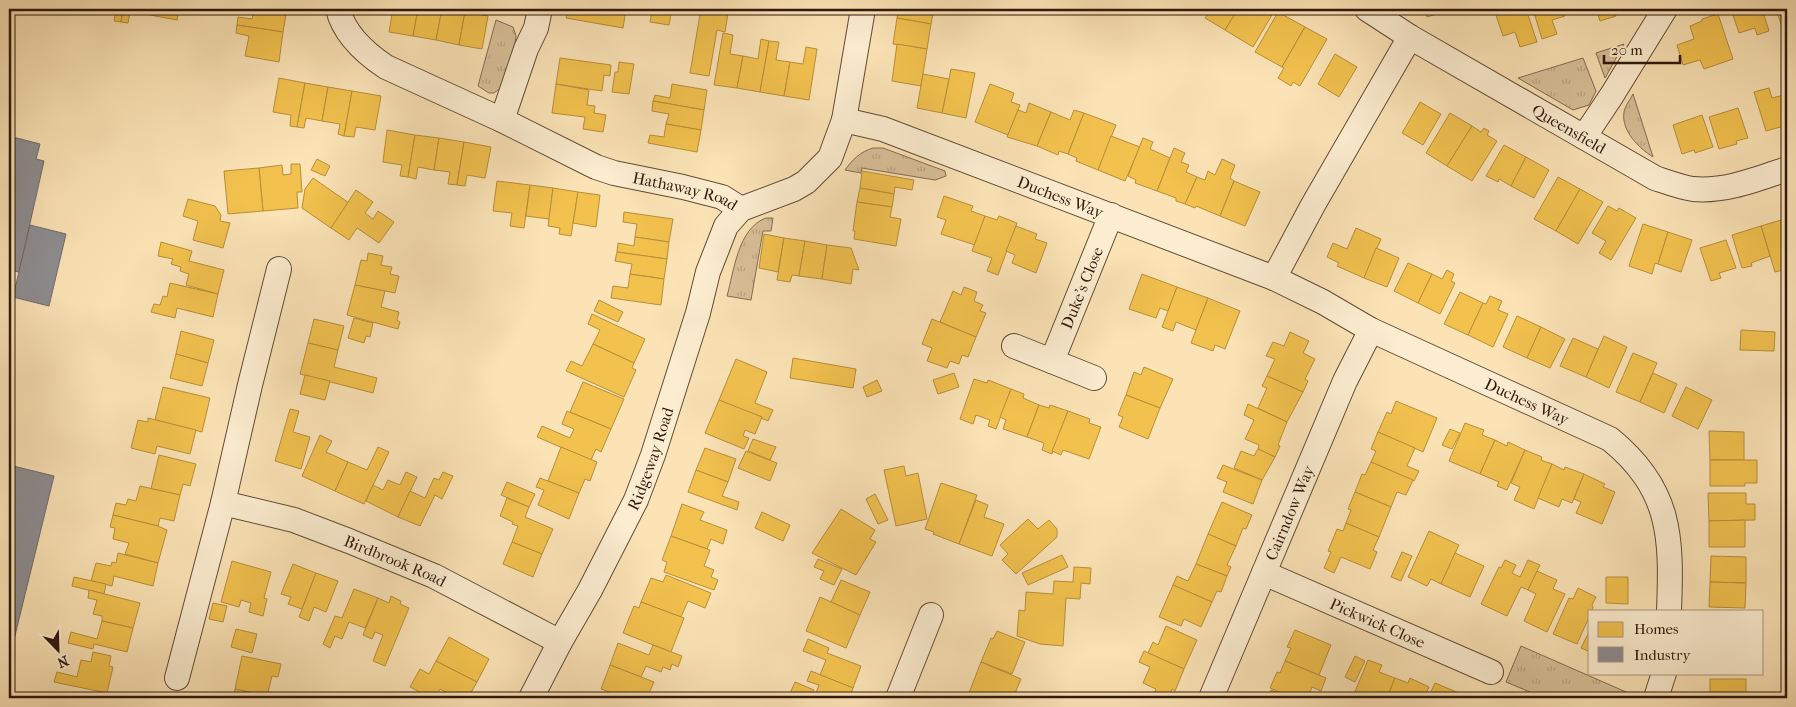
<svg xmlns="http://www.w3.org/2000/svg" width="1796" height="707" font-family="'IM FELL French Canon',serif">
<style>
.grass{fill:url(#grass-tufts);stroke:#846c52}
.homes{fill:#f2c14e;stroke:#b88e3a}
.industry{fill:#8d8d92;stroke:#716a6a}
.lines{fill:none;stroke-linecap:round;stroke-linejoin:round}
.street-casing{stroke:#634b36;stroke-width:26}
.street{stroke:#fcedd0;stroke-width:24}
.labels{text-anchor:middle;stroke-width:5;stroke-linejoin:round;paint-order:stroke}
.street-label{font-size:16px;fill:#30180c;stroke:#fcedd0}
</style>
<defs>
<pattern id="grass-tufts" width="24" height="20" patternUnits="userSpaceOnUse" patternTransform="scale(1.25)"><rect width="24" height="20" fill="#d8c099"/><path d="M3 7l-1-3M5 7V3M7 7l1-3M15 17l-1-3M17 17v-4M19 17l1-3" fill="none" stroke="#baa483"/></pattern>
</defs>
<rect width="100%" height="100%" fill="#fbe3b6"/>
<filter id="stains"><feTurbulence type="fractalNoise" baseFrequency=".004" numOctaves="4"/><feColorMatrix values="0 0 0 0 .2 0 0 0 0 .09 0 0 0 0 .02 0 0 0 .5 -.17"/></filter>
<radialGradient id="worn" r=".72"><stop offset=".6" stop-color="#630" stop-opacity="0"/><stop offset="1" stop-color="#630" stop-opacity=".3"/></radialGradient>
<g class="grass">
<polygon points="496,20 513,27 516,36 513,59 503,86 494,93 489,93 478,86"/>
<polygon points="1624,44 1605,78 1596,53"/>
<polygon points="1583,58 1596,91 1589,105 1573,110 1518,78"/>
<path d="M1633 94 1653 157C1639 148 1621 131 1624 112 1625 106 1630 100 1633 94Z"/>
<path d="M873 148H883L945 171 946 176 935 180 862 168 861 173 845 170C853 159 860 152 873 148Z"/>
<path d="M766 218H773L771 231H763L751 300 727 296C734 271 738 228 766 218Z"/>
<polygon points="1521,646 1633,695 1630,698 1544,698 1506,682"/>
</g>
<g class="homes">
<polygon points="108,9 123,9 121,22 114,21 116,10"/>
<polygon points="123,9 151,9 150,15 130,12 128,23 121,22"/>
<polygon points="151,9 179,9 177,20 150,15"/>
<polygon points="254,9 287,9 283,32 237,25 238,17 252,19"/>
<polygon points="393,9 418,9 413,36 389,32"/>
<polygon points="418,9 442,9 436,40 413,36"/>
<polygon points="442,9 465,12 459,45 436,40"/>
<polygon points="568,9 626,9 623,28 566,18"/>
<polygon points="652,9 672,9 669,25 650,22"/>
<polygon points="701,9 728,13 725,32 717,30 709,76 690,73"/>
<polygon points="899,9 934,9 931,24 897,18"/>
<polygon points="1211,9 1238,9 1225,30 1205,18"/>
<polygon points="1238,9 1273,9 1275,10 1253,47 1225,30"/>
<polygon points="1424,9 1452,9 1427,17"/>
<polygon points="1494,9 1526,9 1537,42 1520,47 1515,32 1503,36"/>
<polygon points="1533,9 1563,9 1565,16 1552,20 1557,34 1542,39"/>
<polygon points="1596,9 1614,9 1616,16 1600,21"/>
<polygon points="1731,9 1762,9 1769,31 1757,35 1755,28 1739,33"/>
<polygon points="1776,9 1787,9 1787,25 1782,27"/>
<polygon points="465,12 488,16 482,49 459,45"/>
<polygon points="1278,12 1305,27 1282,67 1255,52"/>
<polygon points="1718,14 1733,59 1704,69 1700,60 1683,65 1677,45 1694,39 1690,26 1702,21 1702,19"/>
<polygon points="897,18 931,24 927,49 893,44"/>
<polygon points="237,25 283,32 279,62 245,56 249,36 236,33"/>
<polygon points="1305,27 1327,39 1300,86 1293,82 1291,86 1278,78 1284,68 1282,67"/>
<polygon points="723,33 733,35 730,54 743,56 737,88 714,85"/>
<polygon points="761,39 769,41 760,92 737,88 743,56 758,59"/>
<polygon points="769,41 779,42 776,60 790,62 784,96 760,92"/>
<polygon points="897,44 927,49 921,86 892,81"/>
<polygon points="806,47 817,49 809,100 784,96 790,62 803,64"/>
<polygon points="1335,54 1357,67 1339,97 1318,84"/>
<polygon points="560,58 611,65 610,76 604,75 602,91 556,84"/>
<polygon points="619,62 634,64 629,94 612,92 615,72 618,72"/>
<polygon points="951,69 975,73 966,118 942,113"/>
<polygon points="923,74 949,79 942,113 917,108"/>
<polygon points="279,78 305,83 297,127 290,126 291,115 273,112"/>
<polygon points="305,83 328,87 322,121 306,118 304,128 297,127"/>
<polygon points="556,84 589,90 587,105 595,106 594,113 606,115 603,132 583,129 585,117 552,113"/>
<polygon points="672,84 707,90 704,110 653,101 655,95 670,98"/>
<polygon points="990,84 1014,93 1011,102 1020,105 1008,135 975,122"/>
<polygon points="328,87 352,91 344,136 338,134 340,124 322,121"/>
<polygon points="1769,88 1772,98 1784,95 1787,106 1787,132 1784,126 1766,131 1754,92"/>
<polygon points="352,91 381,96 375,130 356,127 354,137 344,136"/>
<polygon points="653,101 704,110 701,130 666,124 669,114 652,111"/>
<polygon points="1420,102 1441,114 1423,145 1402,133"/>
<polygon points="1029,103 1051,112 1037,146 1007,137 1018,110 1026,113"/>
<polygon points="1738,108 1748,138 1736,141 1737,144 1719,149 1709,117"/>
<polygon points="1074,110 1084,113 1068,154 1059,151 1058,155 1037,146 1051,112 1070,120"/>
<polygon points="1084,113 1116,125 1098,170 1076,161 1077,158 1068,154"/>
<polygon points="1450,113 1472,126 1447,166 1426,153"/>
<polygon points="1702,115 1713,147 1695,153 1694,150 1682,154 1673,125"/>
<polygon points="666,124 701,130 697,152 648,143 650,135 664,137"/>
<polygon points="1472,126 1481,132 1484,128 1489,131 1487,135 1497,141 1472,181 1447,166"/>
<polygon points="387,130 415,135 408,177 400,176 402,165 383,162"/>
<polygon points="415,135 439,138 434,170 418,167 416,179 408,177"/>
<polygon points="1111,136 1140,147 1125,181 1098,170"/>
<polygon points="439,138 464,142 457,185 448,184 450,172 434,170"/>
<polygon points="1143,138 1153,142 1150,149 1170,158 1157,191 1135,183 1136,180 1128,176"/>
<polygon points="464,142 491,147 485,178 467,175 465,186 457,185"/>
<polygon points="1504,145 1526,157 1511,186 1499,179 1498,182 1486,176"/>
<polygon points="1174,148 1185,153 1181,162 1189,165 1186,172 1197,177 1185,204 1176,201 1176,198 1157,191"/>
<polygon points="1526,157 1549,170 1534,198 1511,186"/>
<polygon points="317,159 330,166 325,176 311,170"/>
<polygon points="1222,159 1235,165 1230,178 1234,181 1220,216 1196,206 1195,208 1185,204 1197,177 1205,180 1208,171 1215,175"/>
<polygon points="291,164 300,164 302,192 297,192 298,208 263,211 259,168 282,165 283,175 291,174"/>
<polygon points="259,168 263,211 228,214 224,171"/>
<polygon points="862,171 914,180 912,190 895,187 894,194 860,188"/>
<polygon points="1558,177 1580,189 1556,231 1534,219"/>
<polygon points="313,178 349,203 331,228 302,208 305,189"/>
<polygon points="497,181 530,185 524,228 510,226 512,213 493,211"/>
<polygon points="1234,181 1260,192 1245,226 1220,216"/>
<polygon points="530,185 553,188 549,219 526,216"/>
<polygon points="553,188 578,192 571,236 559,234 560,228 548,226"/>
<polygon points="860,188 894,194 892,207 857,202"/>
<polygon points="1580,189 1603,202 1578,244 1556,231"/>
<polygon points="356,190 373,202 365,213 373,219 378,211 394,222 379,243 357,228 349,240 331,228"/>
<polygon points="578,192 600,195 596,227 573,223"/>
<polygon points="944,196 973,206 971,211 985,216 975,245 941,234 946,220 937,217"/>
<polygon points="188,199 215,206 221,215 220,221 230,223 223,248 193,240 198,221 183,216"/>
<polygon points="857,202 892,207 890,217 901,219 896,246 854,239 855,231 853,231"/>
<polygon points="1608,206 1617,211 1619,208 1636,218 1611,260 1599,253 1606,241 1592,233"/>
<polygon points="624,212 673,219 669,242 635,237 637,224 623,222"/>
<polygon points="985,216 997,220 999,216 1017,223 998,275 987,271 992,258 972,251"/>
<polygon points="1781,220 1787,239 1787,251 1783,252 1787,269 1775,272 1761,226"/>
<polygon points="1643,224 1668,232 1658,264 1655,263 1652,274 1629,266"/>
<polygon points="1016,226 1037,234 1035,239 1047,243 1036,273 1012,263 1015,255 1006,251"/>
<polygon points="1761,226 1770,256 1751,263 1752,266 1742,268 1732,235"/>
<polygon points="1356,228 1381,239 1364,278 1337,266 1339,263 1327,257 1333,243 1347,249"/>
<polygon points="1668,232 1692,240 1681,272 1658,264"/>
<polygon points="764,234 784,238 778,272 759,268"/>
<polygon points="635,237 669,242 667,259 617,252 618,243 634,246"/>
<polygon points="784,238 805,241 799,276 792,275 790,282 777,280"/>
<polygon points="1726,240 1736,268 1719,273 1721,278 1711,281 1700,248"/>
<polygon points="805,241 827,245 822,279 799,276"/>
<polygon points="161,242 192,251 189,261 224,270 218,294 186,285 189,274 180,271 181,267 171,264 173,259 158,256"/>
<polygon points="827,245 851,248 859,270 853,269 851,284 822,279"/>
<polygon points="1376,248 1399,258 1387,287 1364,278"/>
<polygon points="617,252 667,259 664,279 630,274 632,264 615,261"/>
<polygon points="368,253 383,256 381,265 392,267 390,274 399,276 395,293 355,285 361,260 367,261"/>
<polygon points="1408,263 1432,274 1418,303 1394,291"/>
<polygon points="1447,270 1454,274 1451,281 1455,283 1440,314 1418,303 1432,274 1442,279"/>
<polygon points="630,274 664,279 661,305 611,298 613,286 628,288"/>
<polygon points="1142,274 1177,287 1168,311 1160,308 1156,318 1129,309"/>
<polygon points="170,283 218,294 213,317 177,308 175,318 151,312 154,304 160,305 163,296 167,297"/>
<polygon points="355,285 385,291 381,307 399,312 397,320 400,322 398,329 347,315"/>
<polygon points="964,287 977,292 974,301 983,305 980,311 986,313 976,337 940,322 953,291 961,295"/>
<polygon points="1177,287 1208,298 1196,330 1176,322 1173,331 1162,327"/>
<polygon points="1460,292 1483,303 1468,335 1444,324"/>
<polygon points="1490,296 1502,301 1498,310 1508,314 1493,347 1468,335 1483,303 1486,304"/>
<polygon points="1208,298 1240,311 1225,349 1215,345 1213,351 1191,343"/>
<polygon points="599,300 623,312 618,322 594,311"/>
<polygon points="592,314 645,339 634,363 593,344 600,330 588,324"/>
<polygon points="1517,316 1541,327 1527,358 1503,347"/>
<polygon points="354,318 373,323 370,337 366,336 364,343 348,338"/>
<polygon points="314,319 344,326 338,350 308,343"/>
<polygon points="932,319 976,337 968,357 962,355 959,364 950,361 947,368 927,361 932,348 922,344"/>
<polygon points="1541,327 1565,339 1550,368 1527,358"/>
<polygon points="1741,330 1775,332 1774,351 1740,350"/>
<polygon points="181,331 214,340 208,363 176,354"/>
<polygon points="1290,332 1309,341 1303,353 1315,359 1305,379 1308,381 1303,392 1267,376 1275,359 1266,356 1273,342 1284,346"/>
<polygon points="1604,336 1627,347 1609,388 1586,377"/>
<polygon points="1573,338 1598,349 1586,377 1560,366"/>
<polygon points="308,343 338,350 334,367 377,378 373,393 300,374"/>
<polygon points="593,344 634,363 632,368 636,370 624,397 566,371 571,361 582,366"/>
<polygon points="1633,353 1657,363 1640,402 1616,392"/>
<polygon points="176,354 208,363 202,386 170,378"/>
<polygon points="793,358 856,369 853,388 790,378"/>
<polygon points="736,359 767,372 755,403 773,410 768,421 719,400"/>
<polygon points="1144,367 1173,379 1160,408 1126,395 1134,372 1141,375"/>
<polygon points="954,373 959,387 938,394 933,380"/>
<polygon points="1653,373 1677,384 1664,413 1640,402"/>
<polygon points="305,375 330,381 325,400 300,394"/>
<polygon points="1267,376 1303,392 1287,422 1258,408 1267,388 1262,386"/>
<polygon points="974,379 987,383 988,380 1011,389 996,429 988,426 990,420 976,415 973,424 960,419"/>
<polygon points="877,380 882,391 867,397 863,387"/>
<polygon points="583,382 624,399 611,429 570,412"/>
<polygon points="163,387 210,398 202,432 155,420"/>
<polygon points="1686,387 1712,400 1698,429 1672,416"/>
<polygon points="1011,389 1024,394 1023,398 1039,405 1027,437 1003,429 1006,420 1000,417"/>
<polygon points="1126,395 1160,408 1148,439 1119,427 1123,417 1118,415"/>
<polygon points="719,400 762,417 755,434 745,430 743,436 749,438 744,449 705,433"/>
<polygon points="1396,401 1437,418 1423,452 1378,432 1387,412 1391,414"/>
<polygon points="1248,404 1287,422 1278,445 1280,446 1275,457 1258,449 1259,445 1245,439 1254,420 1244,415"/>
<polygon points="1039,405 1049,408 1050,405 1068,411 1052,454 1042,450 1044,443 1027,437"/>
<polygon points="290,409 299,411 293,432 310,437 301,469 275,461"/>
<polygon points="567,411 611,429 601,452 596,449 591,460 537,437 542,426 570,438 574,429 562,424"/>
<polygon points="1068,411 1090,419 1089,423 1101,427 1089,459 1063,450 1061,455 1052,451"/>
<polygon points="148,418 196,430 190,454 157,446 155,454 131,448 138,420 148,422"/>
<polygon points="1465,423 1484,430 1482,435 1495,440 1480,474 1449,461"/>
<polygon points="1450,429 1460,433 1452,449 1442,445"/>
<polygon points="1709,431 1744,432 1744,460 1710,460"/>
<polygon points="1378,432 1415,448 1407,466 1419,471 1414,481 1371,462 1376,451 1371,449"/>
<polygon points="320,435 332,441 326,452 348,462 335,491 302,476"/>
<polygon points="753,439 776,447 770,460 748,451"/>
<polygon points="1495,440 1507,446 1508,442 1525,450 1507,490 1497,486 1499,482 1480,474"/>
<polygon points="378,447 389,452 364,504 335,491 348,462 367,470"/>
<polygon points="561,447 597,462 590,481 585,479 579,493 548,481"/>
<polygon points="705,448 736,459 728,482 696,470"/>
<polygon points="1258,449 1275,457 1262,480 1234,468 1241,451 1254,456"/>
<polygon points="1525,450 1542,457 1541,460 1552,464 1534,509 1514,500 1520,487 1511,483"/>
<polygon points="746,451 777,463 770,481 738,468"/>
<polygon points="159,455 196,464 190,486 183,484 180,495 151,489"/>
<polygon points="1710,460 1757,460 1757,483 1745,483 1745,486 1710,486"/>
<polygon points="1371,462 1413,480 1406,495 1397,492 1391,507 1355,492 1362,474 1365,475"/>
<polygon points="1552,464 1564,470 1565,467 1584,474 1572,503 1562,499 1559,507 1538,498"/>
<polygon points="1223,465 1262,480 1253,504 1223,492 1227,482 1217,478"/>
<polygon points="904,466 906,476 918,473 927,519 896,526 884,470"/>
<polygon points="696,470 728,482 722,496 739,502 737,510 688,492"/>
<polygon points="406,472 417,477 398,517 366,501 373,485 383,490 388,480 400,485"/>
<polygon points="443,472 453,476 442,499 435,495 420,526 398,517 410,491 425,498 434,478 439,480"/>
<polygon points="1584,474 1605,484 1603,487 1615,492 1602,524 1576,513 1581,502 1574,499"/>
<polygon points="540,478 579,493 569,519 538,505 544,490 536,487"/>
<polygon points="507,482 535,494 529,507 501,495"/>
<polygon points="941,483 977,495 959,544 933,534 934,532 925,529"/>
<polygon points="140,486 180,495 174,521 160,518 158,526 113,515 116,503 126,505 128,499 136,501"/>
<polygon points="1355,492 1391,507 1379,537 1346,523 1351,510 1348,509"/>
<polygon points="1708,493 1746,493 1746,504 1755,504 1755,520 1709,521"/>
<polygon points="875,494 888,520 878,524 866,499"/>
<polygon points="507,498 529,507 525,517 553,529 542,554 512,542 518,526 512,524 513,522 500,516"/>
<polygon points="976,500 988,505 984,517 1004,524 992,556 959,544"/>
<polygon points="1222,502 1252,515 1246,529 1243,528 1236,546 1208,534"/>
<polygon points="682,504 704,512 700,520 727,530 723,544 711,539 707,549 671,536"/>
<polygon points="841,509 875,530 870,539 876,542 856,575 812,553"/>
<polygon points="762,512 790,525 783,541 755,528"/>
<polygon points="113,515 158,526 167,530 158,563 125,554 129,543 113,539 115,528 110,527"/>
<polygon points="1028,519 1038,529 1049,520 1057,529 1057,537 1016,574 1002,560 1008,554 1000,545"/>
<polygon points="1745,520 1745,547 1709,547 1709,521"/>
<polygon points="1346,523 1379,537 1373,550 1377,552 1370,569 1341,557 1334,573 1324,568 1331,552 1328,551 1337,529 1343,531"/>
<polygon points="1429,531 1459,545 1441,584 1431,579 1427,586 1408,577"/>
<polygon points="1208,534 1236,546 1227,565 1231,567 1227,576 1196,564"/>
<polygon points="671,536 710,550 704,566 714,570 711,577 718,580 714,590 664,572 667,562 662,560"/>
<polygon points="512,542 542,554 533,577 503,564"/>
<polygon points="1402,552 1412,556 1401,581 1391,577"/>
<polygon points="118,553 158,563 153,586 114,576 112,586 91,581 96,563 111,566 112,562 116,563"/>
<polygon points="1455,553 1484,566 1470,597 1441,584"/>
<polygon points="1062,555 1068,567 1028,585 1022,573"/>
<polygon points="1711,556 1746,557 1746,583 1710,582"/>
<polygon points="818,559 842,569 834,585 820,579 824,571 814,567"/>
<polygon points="1505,560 1516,565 1512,573 1520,577 1528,560 1540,565 1528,590 1521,587 1507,616 1481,604 1499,567 1501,568"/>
<polygon points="232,561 271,572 264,598 267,599 263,616 249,612 251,603 241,600 239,607 221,602"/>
<polygon points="293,564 316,573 302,609 288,604 291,597 281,594"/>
<polygon points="1196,564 1227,576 1221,592 1217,591 1212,602 1173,585 1177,576 1188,581"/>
<polygon points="1074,567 1091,568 1090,584 1081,583 1080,599 1066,598 1063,646 1040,644 1017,636 1019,610 1025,611 1026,592 1053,594 1054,581 1073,582"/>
<polygon points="1537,571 1557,580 1553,589 1565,594 1547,632 1524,621 1536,594 1528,590"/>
<polygon points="316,573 338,581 326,612 314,607 309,621 299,617"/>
<polygon points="666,575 711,593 705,608 688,601 681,617 641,602 651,578 663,582"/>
<polygon points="74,577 106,584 104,594 72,586"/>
<polygon points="1606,577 1628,577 1628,604 1606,603"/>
<polygon points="841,580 870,592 860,615 831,602"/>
<polygon points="1710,582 1746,583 1745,608 1709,607"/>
<polygon points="1173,585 1212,602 1201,627 1184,619 1181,626 1159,617"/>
<polygon points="1578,588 1596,597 1592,605 1593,607 1592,611 1590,611 1590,615 1577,644 1553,634 1569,598 1573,599"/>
<polygon points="354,589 378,598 365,628 349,622 342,639 335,636 330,648 323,644 335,616 342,618"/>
<polygon points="89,590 140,603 133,628 102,621 102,616 93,614 97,600 88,598"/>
<polygon points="391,596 401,601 400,604 409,608 385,666 373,661 383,635 375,632 372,639 363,635 378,598 389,603"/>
<polygon points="820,597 860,615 846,648 806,631"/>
<polygon points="641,602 684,618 671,652 623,633 634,606 639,608"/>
<polygon points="213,603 227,606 223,622 209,619"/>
<polygon points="102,621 133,628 127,652 94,644 93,649 68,643 71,632 97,639"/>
<polygon points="1166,626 1197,640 1184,669 1148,653 1153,642 1158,645"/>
<polygon points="236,629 257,634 252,653 231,647"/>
<polygon points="1295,630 1331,645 1319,675 1285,661 1291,648 1287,647"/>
<polygon points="1590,630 1590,652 1581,648"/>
<polygon points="997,631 1025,642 1012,674 981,662 991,638 993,639"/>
<polygon points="449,637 489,659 477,682 436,661"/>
<polygon points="808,639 829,648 827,653 861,666 853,688 820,675 826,660 803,651"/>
<polygon points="618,643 649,655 653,645 682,656 678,667 672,664 670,670 663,667 661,672 646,666 641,677 610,665"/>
<polygon points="1144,651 1184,669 1175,691 1172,689 1168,698 1154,694 1156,689 1143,683 1150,667 1139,662"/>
<polygon points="93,652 111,656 109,666 113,667 107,693 54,682 57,672 77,677 81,660 91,662"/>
<polygon points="242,656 281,664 278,677 272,676 267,696 235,689"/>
<polygon points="1355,656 1365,661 1355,682 1345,677"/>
<polygon points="1368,660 1382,665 1379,672 1395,678 1387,698 1363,698 1354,694"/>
<polygon points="436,661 477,682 468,698 457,698 440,689 435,698 431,698 410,687 420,669 429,674"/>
<polygon points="1285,661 1326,678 1321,691 1312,687 1308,698 1294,698 1270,688 1277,672 1280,673"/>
<polygon points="981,662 1021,679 1013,698 983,698 969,693"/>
<polygon points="610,665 654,682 649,693 655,695 654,698 626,698 601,689"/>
<polygon points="811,671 853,688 849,698 814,698 819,685 807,681"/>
<polygon points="1395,678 1408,683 1410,678 1429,687 1424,698 1387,698"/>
<rect x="1710" y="679" width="36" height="19"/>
<polygon points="795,682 814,690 810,698 788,698"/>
<polygon points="1435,683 1461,694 1459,698 1428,698"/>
<polygon points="235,689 267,696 277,698 233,698"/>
<polygon points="1271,690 1290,698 1268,698"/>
<polygon points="1148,692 1154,694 1164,698 1145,698"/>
</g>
<g class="industry">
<polygon points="9,136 40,144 36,159 44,161 19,272 9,270"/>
<polygon points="30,225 66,234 49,306 13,297"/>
<polygon points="9,465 54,476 10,656 9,656 9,525 15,499 9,497"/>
</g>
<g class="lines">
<defs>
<g id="street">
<path id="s1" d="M338 9C344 34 365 53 386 67L502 120 596 167 614 173 683 187 722 197 741 209"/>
<path id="s2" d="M1367 9 1410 37 1655 178C1667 182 1680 187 1693 189 1725 192 1757 179 1787 169"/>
<polyline points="502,120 526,49 536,28 540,9"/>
<path id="s3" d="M844 120 883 129 1274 278 1323 302 1371 330 1610 439C1671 489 1672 536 1669 611"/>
<polyline points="1584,137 1612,95 1665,9"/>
<polyline points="1274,278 1313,205 1410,37"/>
<polyline points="1014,346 1094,378"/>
<path id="s4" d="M1052 361 1111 215"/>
<path id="s5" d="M223 503 294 520 349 541 434 576 560 642"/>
<path id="s6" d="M1264 573 1491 672"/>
<polyline points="177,678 223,503 250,385 279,269"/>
<path id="s7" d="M531 698 560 642 590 590 636 500 653 455 698 313 708 272 726 226 741 209 794 189 806 182 830 158 844 120 863 9"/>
<polyline points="898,698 931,615"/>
<path id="s8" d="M1211 698 1345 381 1371 330"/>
<polyline points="1656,698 1664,673"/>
</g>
</defs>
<use href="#street" class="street-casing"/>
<use href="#street" class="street"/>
</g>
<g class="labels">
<g class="street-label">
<text dy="6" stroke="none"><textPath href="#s2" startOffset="235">Queensfield</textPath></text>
<text dy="6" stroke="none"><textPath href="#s1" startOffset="402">Hathaway Road</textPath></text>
<text dy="6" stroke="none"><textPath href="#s3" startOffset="230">Duchess Way</textPath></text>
<text dy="6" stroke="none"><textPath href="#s4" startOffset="79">Duke's Close</textPath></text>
<text dy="6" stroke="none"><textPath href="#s3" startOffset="740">Duchess Way</textPath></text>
<text dy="6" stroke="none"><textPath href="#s7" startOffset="268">Ridgeway Road</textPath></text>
<text dy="6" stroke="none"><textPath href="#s8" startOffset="201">Cairndow Way</textPath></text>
<text dy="6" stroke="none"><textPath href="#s5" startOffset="182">Birdbrook Road</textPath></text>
<text dy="6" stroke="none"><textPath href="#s6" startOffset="124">Pickwick Close</textPath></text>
</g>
</g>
<rect width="1796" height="707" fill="none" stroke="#fbe3b6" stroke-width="30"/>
<rect x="10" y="10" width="1776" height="687" fill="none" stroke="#30180c" stroke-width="2.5"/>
<rect x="15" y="15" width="1766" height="677" fill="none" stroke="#30180c"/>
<rect x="1588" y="610" width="175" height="65" fill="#fcedd0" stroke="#aa9882"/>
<rect x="1598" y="622" width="25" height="15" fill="#f2c14e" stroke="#aa9882"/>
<text x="1634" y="634" font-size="15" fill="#30180c">Homes</text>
<rect x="1598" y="647" width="25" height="15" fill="#8d8d92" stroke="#aa9882"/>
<text x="1634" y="660" font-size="15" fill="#30180c">Industry</text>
<g transform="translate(58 650) rotate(157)" stroke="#fcedd0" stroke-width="4" paint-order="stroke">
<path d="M0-4L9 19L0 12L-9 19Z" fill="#30180c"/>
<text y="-8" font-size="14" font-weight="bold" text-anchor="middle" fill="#30180c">N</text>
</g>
<path d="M1604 55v8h76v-8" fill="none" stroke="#30180c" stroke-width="2.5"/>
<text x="1611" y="55" font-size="15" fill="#30180c" stroke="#fcedd0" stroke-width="4" paint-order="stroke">20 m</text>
<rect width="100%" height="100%" filter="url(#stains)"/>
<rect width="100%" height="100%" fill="url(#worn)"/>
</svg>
